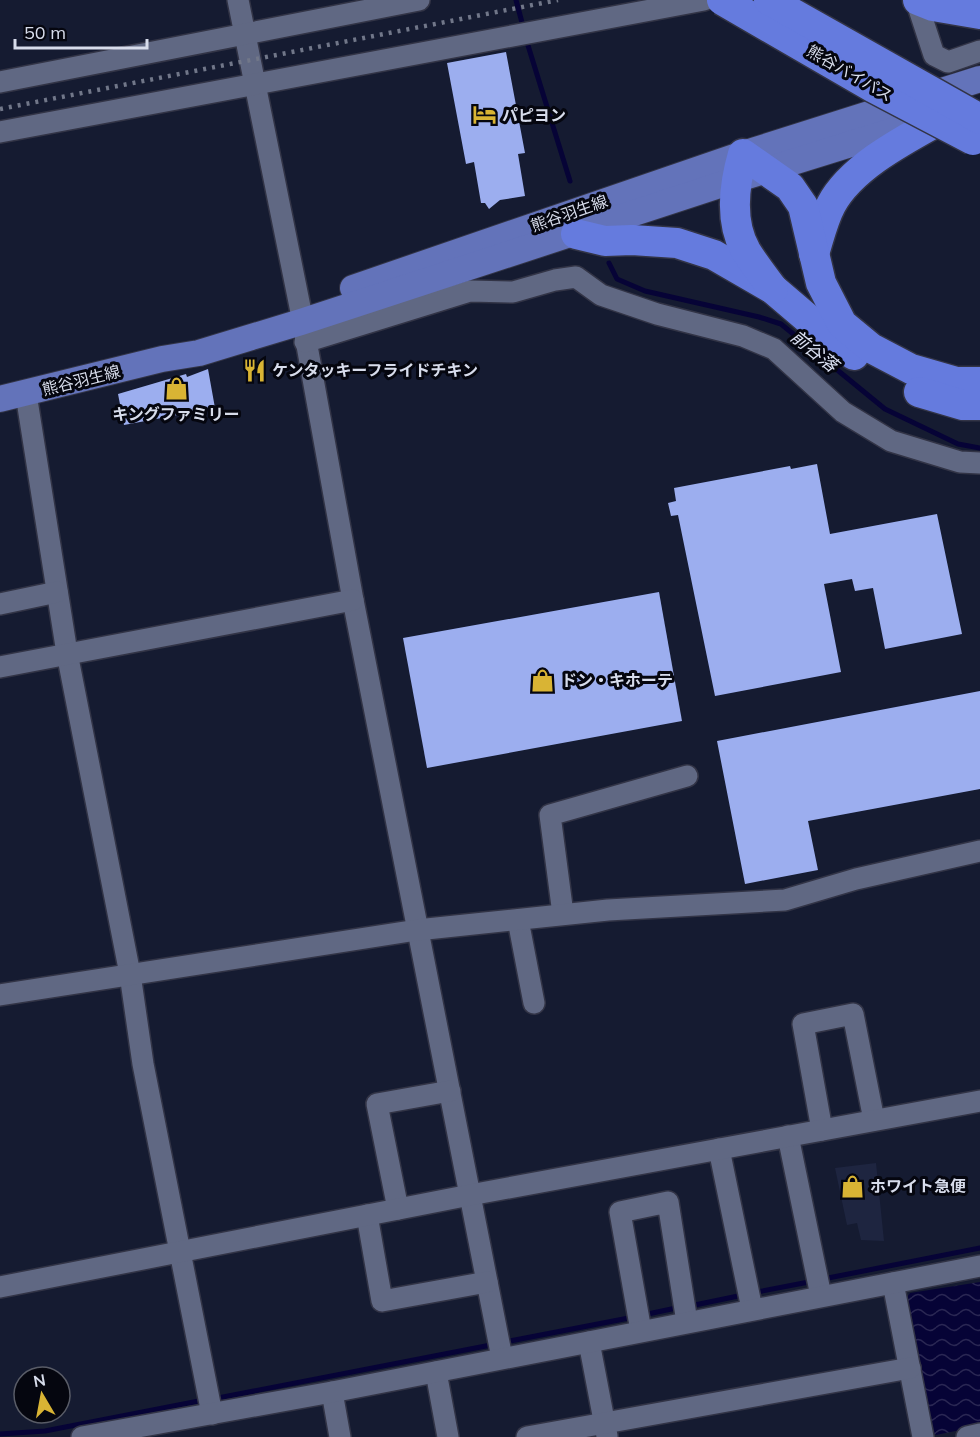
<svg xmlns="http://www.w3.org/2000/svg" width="980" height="1437" font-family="Mulish,'Noto Sans JP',sans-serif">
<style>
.built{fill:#1e2540}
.water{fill:url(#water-waves)}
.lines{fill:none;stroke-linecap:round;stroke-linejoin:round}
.stream{stroke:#060336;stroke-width:5}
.building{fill:#9caeef}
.minor-casing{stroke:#323446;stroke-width:24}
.major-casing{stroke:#323446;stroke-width:28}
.highway-casing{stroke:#323446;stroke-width:33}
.minor{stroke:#606883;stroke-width:21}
.major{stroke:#6373ba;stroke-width:26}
.highway{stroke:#657bde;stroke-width:30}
.rail{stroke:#717789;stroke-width:4.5;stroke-dasharray:3 6;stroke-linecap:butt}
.highway-bridge-casing{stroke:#323446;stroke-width:33;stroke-linecap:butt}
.highway-bridge{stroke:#657bde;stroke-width:30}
.labels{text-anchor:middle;stroke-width:6;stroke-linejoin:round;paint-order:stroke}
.street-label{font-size:16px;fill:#d7dceb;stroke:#05060f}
.poi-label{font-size:16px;font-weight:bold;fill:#d7dceb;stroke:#05060f;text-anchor:start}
.water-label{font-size:18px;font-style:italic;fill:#dbe1f3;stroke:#05060f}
</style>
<defs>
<pattern id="water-waves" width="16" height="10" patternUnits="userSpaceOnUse" patternTransform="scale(1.5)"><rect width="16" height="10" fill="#060336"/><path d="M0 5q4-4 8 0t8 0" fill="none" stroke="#2a2753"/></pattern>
</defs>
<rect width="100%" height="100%" fill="#151b31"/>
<polygon class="built" points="876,1163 884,1241 861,1240 857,1223 847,1225 835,1168"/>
<polygon class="water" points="980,1282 980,1426 936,1435 931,1431 905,1300 910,1293"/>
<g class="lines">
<g class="stream">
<polyline points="516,0 524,30"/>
<polyline points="526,39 570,181"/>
<polyline points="609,263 617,279 645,291 759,317 781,324 885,409 958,444 980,448"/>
<polyline points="823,1279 980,1248"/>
<polyline points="752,1293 814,1281"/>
<polyline points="690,1306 743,1295"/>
<polyline points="643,1315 681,1307"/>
<polyline points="505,1342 634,1317"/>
<polyline points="213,1399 496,1344"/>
<polyline points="0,1434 45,1431 204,1400"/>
</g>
</g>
<g class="building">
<polygon points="506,52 525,153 518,154 525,196 500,200 489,209 485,203 481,203 474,162 466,164 447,63"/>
<polygon points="208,369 215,408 124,425 118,394 186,374 187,377"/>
<polygon points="817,464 830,534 937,514 962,634 885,649 873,588 855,591 852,579 824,584 841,672 715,696 678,515 671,516 668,503 676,501 674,488 790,466 791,469"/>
<polygon points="659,592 682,721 427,768 403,638"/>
<polygon points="980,691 980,789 808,821 818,870 745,884 717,741"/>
</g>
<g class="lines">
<defs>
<g id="minor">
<polyline points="238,0 300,307 353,600 502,1358"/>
<polyline points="916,0 934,55 948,62 980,51"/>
<polyline points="0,82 419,0"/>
<polyline points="0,132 704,0"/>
<polyline points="305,342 470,291 513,292 555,280 576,277 601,295 657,314 743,336 774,349 843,412 891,441 960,462 980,463"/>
<polyline points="26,394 67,653 130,974 143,1064 212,1414"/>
<polyline points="0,604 57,592"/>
<polyline points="0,667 353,600"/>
<polyline points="563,914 550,815 687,776"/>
<polyline points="518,920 534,1003"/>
<polyline points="0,995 417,930 608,910 785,900 856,879 980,851"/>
<polyline points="822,1130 803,1024 853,1014 874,1120"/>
<polyline points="788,1136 821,1296"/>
<polyline points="719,1149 752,1309"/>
<polyline points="398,1209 377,1104 450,1091"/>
<polyline points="367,1215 382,1301 487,1282"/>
<polyline points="893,1283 923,1437"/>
<polyline points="0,1287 470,1195 980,1101"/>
<polyline points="641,1331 620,1212 668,1202 687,1322"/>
<polyline points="589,1342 607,1436"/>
<polyline points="436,1372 448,1437"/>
<polyline points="332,1392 340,1437"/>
<polyline points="82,1437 332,1392 980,1266"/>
<polyline points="527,1437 910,1368"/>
<polyline points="967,1437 980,1434"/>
</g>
<g id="major">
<polyline points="353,288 743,154 980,79"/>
<polyline points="0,399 162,359 199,353 301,322 735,180 918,123"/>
</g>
<g id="highway">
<polyline points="918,0 933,6 980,14"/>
<polyline points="576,234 605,241 632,240 677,243 714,255 773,289 834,341 854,355"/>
<path d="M814 254C819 238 823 220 831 205 853 163 916 134 956 111"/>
<path d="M773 289C764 277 754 264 746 251 729 221 734 185 743 154L790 187 803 206 821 283 842 324 871 348 911 369 956 382H980"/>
<polyline points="919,392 963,405 980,405"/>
</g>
</defs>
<use href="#minor" class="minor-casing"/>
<use href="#major" class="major-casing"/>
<use href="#highway" class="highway-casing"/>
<use href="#minor" class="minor"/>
<use href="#major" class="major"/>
<use href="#highway" class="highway"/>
<polyline class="rail" points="0,109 558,0"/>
<defs>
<g id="highway-bridge">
<polyline points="722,0 874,88 973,140"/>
<polyline points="769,0 980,119"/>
</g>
</defs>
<use href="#highway-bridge" class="highway-bridge-casing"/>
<use href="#highway-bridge" class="highway-bridge"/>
</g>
<defs>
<symbol id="hotel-bare" viewBox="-9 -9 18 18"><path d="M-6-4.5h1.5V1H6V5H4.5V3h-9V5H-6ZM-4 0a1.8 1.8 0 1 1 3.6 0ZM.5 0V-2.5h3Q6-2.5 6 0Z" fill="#d9b434" stroke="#05060f" stroke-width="2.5" paint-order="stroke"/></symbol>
<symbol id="restaurant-bare" viewBox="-9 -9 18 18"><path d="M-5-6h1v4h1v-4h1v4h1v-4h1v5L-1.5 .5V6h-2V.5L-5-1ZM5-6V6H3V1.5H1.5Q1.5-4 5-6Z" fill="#d9b434" stroke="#05060f" stroke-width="2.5" paint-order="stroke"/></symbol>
<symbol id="shop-bare" viewBox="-9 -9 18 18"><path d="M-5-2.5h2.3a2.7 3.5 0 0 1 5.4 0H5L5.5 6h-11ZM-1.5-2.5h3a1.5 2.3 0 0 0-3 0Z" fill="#d9b434" stroke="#05060f" stroke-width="2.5" paint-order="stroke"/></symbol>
</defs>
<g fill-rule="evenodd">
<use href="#hotel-bare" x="468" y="98" width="33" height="33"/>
<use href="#restaurant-bare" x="238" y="354" width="33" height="33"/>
<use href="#shop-bare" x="160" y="372" width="33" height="33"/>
<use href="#shop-bare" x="526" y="664" width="33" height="33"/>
<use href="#shop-bare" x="836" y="1170" width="33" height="33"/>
</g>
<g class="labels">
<g class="street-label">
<text transform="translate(850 73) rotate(30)" y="6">熊谷バイパス</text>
<text transform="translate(569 213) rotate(-19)" y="6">熊谷羽生線</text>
<text transform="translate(81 380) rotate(-14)" y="6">熊谷羽生線</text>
</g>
<g class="poi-label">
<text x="502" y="121">パピヨン</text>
<text x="272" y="376">ケンタッキーフライドチキン</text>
<text x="176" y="420" text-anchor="middle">キングファミリー</text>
<text x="561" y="686">ドン・キホーテ</text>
<text x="870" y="1192">ホワイト急便</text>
</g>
<g class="water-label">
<text transform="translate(814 351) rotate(39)" y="6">前谷落</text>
</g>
</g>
<g transform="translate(42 1395) rotate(350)"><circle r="28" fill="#05060f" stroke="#595c67" stroke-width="1.5"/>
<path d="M0-4.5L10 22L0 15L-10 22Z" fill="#d9b434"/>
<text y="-9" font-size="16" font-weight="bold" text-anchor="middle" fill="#d7dceb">N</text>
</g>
<path d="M15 39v9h132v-9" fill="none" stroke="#d7dceb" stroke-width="3"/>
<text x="24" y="39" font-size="18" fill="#d7dceb" stroke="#05060f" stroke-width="4.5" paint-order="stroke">50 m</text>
</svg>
